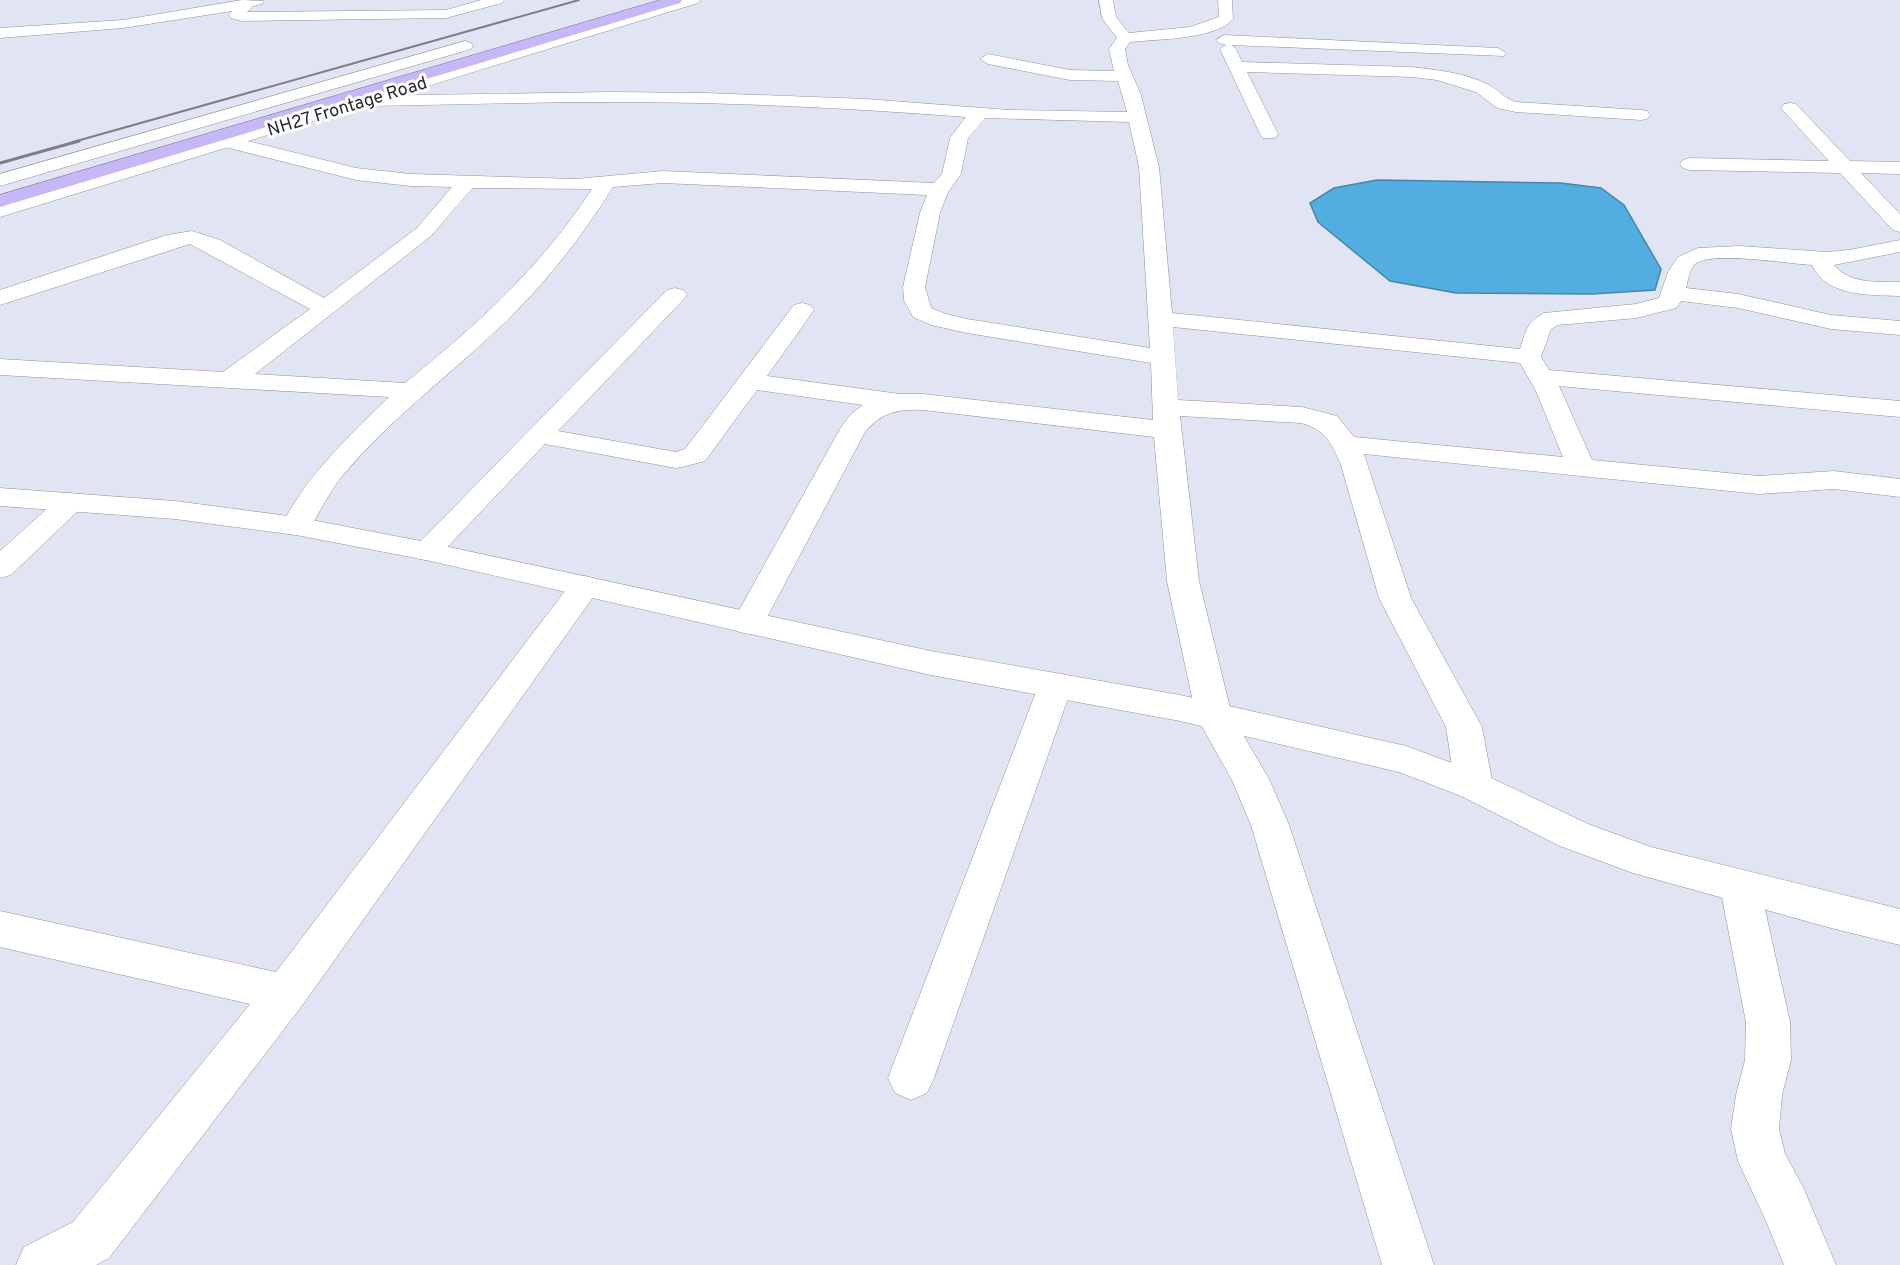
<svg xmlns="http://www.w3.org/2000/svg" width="1900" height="1265" font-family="Overpass,sans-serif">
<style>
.water{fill:#54ade0;stroke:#4786ab;stroke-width:1.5}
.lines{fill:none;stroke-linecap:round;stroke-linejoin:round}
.minor-casing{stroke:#8f929e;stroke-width:1}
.tertiary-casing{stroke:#8f929e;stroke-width:1}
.trunk-casing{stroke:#867bb0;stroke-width:1}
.minor{fill:#fff;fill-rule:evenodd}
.tertiary{fill:#fff;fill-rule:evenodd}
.trunk{fill:#c6b8f7;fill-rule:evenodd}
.rail-far1{stroke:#7d7f88;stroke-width:2}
.rail{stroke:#7d7f88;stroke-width:3}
.labels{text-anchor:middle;stroke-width:6;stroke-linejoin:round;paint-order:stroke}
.far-street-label{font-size:18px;fill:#292a2f;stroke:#fff}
</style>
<rect width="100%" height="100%" fill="#e1e4f2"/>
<polygon class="water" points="1377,180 1561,183 1601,188 1624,205 1661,269 1655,290 1592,294 1456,293 1390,281 1318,222 1310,203 1334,188"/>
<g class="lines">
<defs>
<g id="minor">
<polygon points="242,0 264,1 262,4 253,6 247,12 446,10 481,0 504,0 502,3 446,18 242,21 231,18 229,15 232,11 123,28 0,38 0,28 123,20"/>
<path d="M1099 0H1113L1116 17 1129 33 1190 27 1219 17 1218 0H1232L1233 19C1215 40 1156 39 1130 42L1125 49 1128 65 1141 95 1159 167 1172 313 1520 349C1526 331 1526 323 1544 313L1636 304 1659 298 1668 272 1678 257 1698 248 1740 246 1827 252 1849 250 1900 240V252L1834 265C1849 284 1878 282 1900 282V296C1871 295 1826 297 1812 265 1790 264 1708 250 1694 265 1689 271 1688 281 1686 288L1738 294 1831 315 1900 321V335L1831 329 1738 308 1681 301 1676 308 1636 318 1558 325 1551 329 1541 357 1549 370 1900 401V417L1559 386 1592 460 1759 476 1834 471 1900 479V497L1834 489 1759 494 1364 454 1411 598 1482 727 1493 786 1487 796 1474 800 1461 796 1455 786 1446 727 1379 598 1341 465C1331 442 1326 430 1301 423L1180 416 1199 581 1232 716 1269 779 1289 825 1434 1265H1382L1251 825 1232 780 1196 716 1167 581 1154 437 923 410C898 409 882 412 865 432L764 623 760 631 748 634 736 631 732 623 840 429 851 414 863 405 757 390 705 461 686 466 676 468 545 444 437 558 426 560 415 558 411 551 667 290 675 288 683 290 687 295 683 300 558 431 676 452 685 449 794 305 802 303 810 305 814 310 767 376 900 394H923L1153 420 1151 363 967 333 931 325 913 317 904 300 903 287 920 213 927 195 663 183 613 187C581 238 545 284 502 325 449 376 390 419 343 475 328 493 320 513 307 532L296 535 285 532 281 526C308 474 348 437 389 397L0 375V359L223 372 310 309 190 244 0 305V290L167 235 192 231 220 240 324 298 417 228 452 187 411 186 356 180 221 146 219 142 221 138 228 136 356 168 411 174 575 179 663 171 934 183 942 174 950 138 966 117C848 108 730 102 612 102 529 102 445 105 362 106L356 105 353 101 356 97 362 96 610 92 705 93 866 99 1009 110 1127 112 1118 81 1070 80 988 64 980 59 988 54 1070 70 1114 71 1109 49 1117 38 1102 18ZM985 118 1129 122 1139 167 1150 348 967 319 946 314 931 308 925 287 940 213 948 192 961 174 968 138ZM472 188 592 189C542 266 476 326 405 383L255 374 431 236ZM1173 327 1520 363 1536 391 1563 457 1354 437 1337 416 1302 407 1178 400Z"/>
<path d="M1224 35 1498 48 1506 53 1504 56 1231 45 1236 49 1242 62 1412 67C1437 70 1465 73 1487 84 1498 89 1504 99 1516 102L1641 110 1647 111 1650 115 1647 119 1641 120 1516 112 1497 108 1476 92 1437 80 1412 77 1247 72 1278 134 1275 138H1263L1260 134 1220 49 1226 45 1219 43 1216 40Z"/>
<polygon points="1790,103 1796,104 1850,161 1900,162 1900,174 1861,173 1900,214 1900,232 1893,230 1840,173 1690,170 1683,168 1680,164 1683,160 1690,158 1829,161 1781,108 1784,104"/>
<polygon points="71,493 81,496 86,502 81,508 11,575 0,578 0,551 61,496"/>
<polygon points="585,576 596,579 601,586 596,593 301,1007 109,1258 96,1265 16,1265 24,1247 73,1222 250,1004 0,947 0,911 276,972 574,579"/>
<polygon points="1055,675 1067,678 1072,687 934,1078 927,1093 911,1100 895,1093 888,1078 1038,687 1043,678"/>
<polygon points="1740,870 1754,875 1760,887 1790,1022 1791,1060 1782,1095 1779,1129 1785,1154 1803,1187 1836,1265 1784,1265 1766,1221 1738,1161 1731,1129 1736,1095 1745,1060 1746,1022 1720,887 1726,875"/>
</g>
<g id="tertiary">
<polygon points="678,0 700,0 698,3 0,217 0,204"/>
<polygon points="465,41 471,43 473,46 471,49 0,186 0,174"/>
<polygon points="0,488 175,501 296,517 426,542 931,651 1180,695 1406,746 1487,776 1588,824 1651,847 1900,909 1900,945 1831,928 1633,873 1560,846 1461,796 1399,772 1180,721 931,675 426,560 296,535 175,519 0,506"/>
</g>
<polygon id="trunk" points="660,0 682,0 680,3 0,207 0,195"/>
</defs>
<use href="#minor" class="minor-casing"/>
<use href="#tertiary" class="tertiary-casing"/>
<use href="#trunk" class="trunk-casing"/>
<use href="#minor" class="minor"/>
<use href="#tertiary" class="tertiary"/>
<use href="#trunk" class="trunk"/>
<polyline class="rail-far1" points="73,142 579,0"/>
<polyline class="rail" points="0,163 79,141"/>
</g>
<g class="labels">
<g class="far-street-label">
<text transform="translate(347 106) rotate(-17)" y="6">NH27 Frontage Road</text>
</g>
</g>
</svg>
